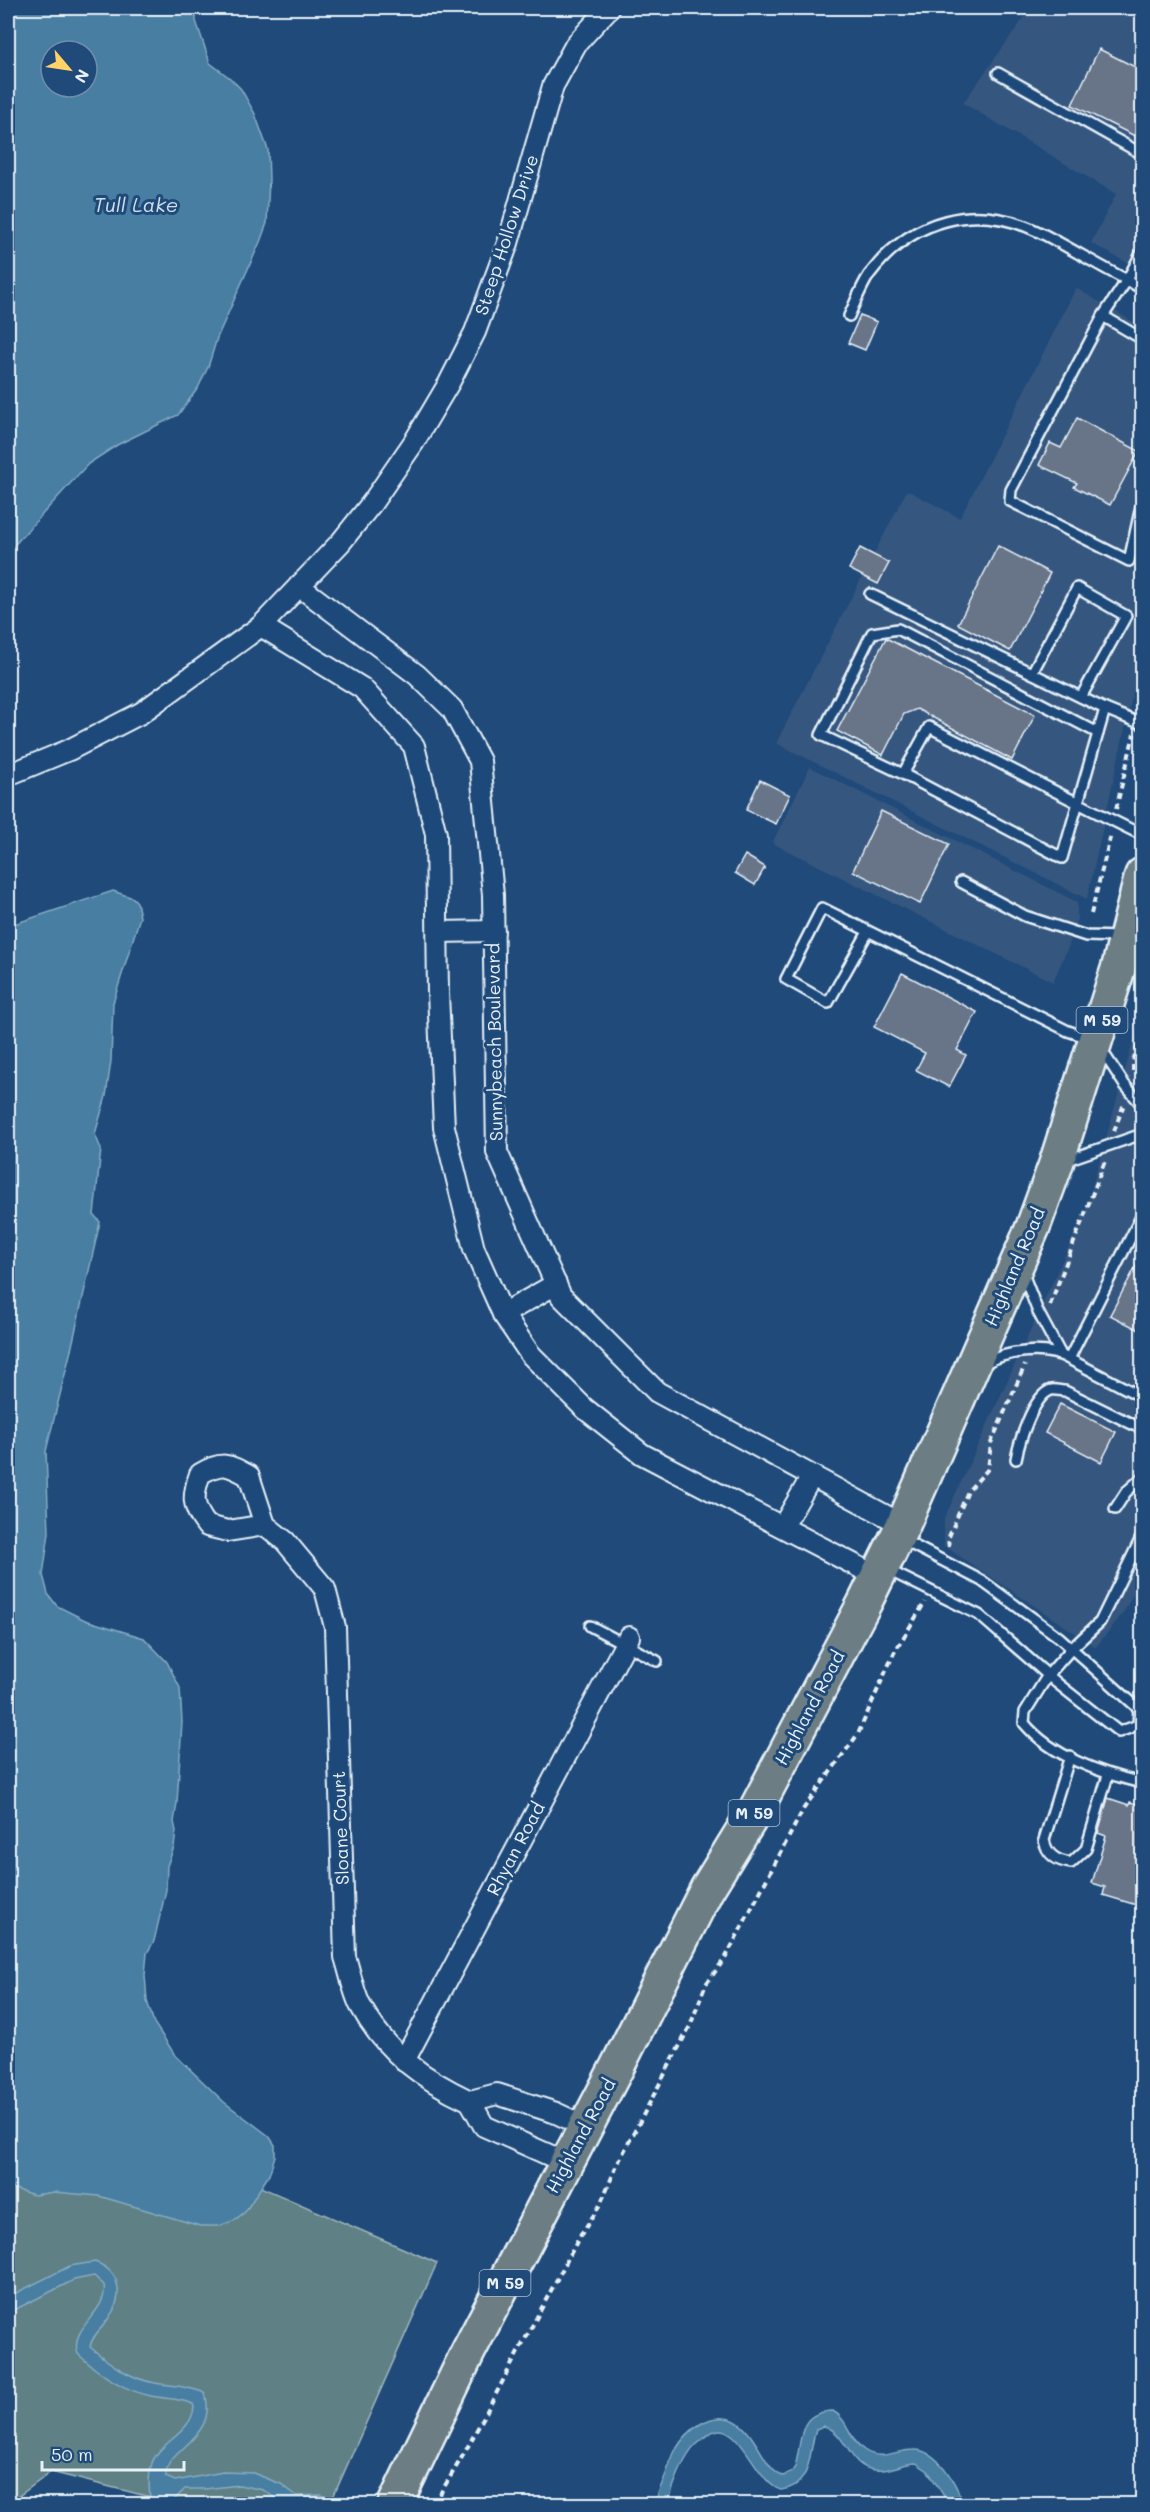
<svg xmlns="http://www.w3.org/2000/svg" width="1150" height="2512" font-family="Mali,sans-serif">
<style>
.built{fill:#35577e}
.green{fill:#5e8085;stroke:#a3b8be;stroke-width:1.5}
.water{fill:#467ea1;stroke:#87acc4;stroke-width:1.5;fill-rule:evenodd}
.building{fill:#687488;stroke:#e8f1f8;stroke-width:1.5}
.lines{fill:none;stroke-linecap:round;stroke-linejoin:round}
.service-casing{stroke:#e8f1f8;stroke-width:14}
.minor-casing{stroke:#e8f1f8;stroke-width:24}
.trunk-casing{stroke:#e8f1f8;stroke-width:38}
.path{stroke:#e8f1f8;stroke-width:4;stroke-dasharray:6 4.5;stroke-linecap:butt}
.service{stroke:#1f4a7a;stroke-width:9}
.minor{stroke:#1f4a7a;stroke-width:20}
.trunk{stroke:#6c7e84;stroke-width:33}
.labels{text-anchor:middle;stroke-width:6;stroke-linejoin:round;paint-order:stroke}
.shield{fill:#1f4a7a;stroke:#acbfd2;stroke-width:1.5}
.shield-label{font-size:16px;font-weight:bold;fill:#e8f1f8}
.street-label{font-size:18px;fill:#e8f1f8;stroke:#1f4a7a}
.water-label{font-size:20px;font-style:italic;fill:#d0e0eb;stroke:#1f4a7a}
</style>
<rect width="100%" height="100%" fill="#1f4a7a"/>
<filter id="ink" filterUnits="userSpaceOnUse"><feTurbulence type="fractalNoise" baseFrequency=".0167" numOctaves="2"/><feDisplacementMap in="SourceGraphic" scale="12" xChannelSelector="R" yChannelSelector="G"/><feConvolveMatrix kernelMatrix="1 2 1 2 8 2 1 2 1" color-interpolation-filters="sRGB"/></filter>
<g filter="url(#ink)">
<g class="built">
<polygon points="1031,8 1142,8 1142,271 1091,243 1116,194 963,103"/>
<polygon points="1076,288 1142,327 1142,652 1087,899 776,743 907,490 960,518"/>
<polygon points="810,767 1077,902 1077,919 1069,945 1053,982 772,843"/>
<polygon points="1142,1010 1142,1576 1124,1612 1096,1647 944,1546 944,1519 1086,1209"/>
</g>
<polygon class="green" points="8,2102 237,2177 437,2263 330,2504 178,2504 51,2472 8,2504"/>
<g class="water">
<path d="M8 8H196V21L210 63 230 78 241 89 255 114 268 150 269 179 267 223 260 242 217 338 208 367 198 388 178 415 117 445 88 464 8 552ZM51 51H87V87H51Z"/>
<polygon points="113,891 133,898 137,902 140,917 113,1003 111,1061 106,1096 95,1134 101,1149 94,1215 100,1222 71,1350 46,1451 49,1533 43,1575 48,1594 57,1606 85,1620 144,1638 167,1662 180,1688 182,1722 177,1803 174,1822 176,1831 174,1847 167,1866 166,1890 154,1941 147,1953 145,1975 147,2001 154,2023 175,2055 224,2102 269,2136 275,2145 275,2156 269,2175 245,2212 233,2221 219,2226 200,2226 99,2196 54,2192 34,2195 8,2187 8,926"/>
<path d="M95 2262C122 2272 124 2297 108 2319 102 2329 92 2335 90 2347 109 2363 130 2379 155 2383 173 2386 188 2386 205 2393 219 2440 163 2449 166 2477L175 2481 223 2472 253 2473 281 2484 297 2496 321 2495 347 2504H284L263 2490 239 2485 205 2489H185L171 2503H161L150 2497C149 2486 148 2474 152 2463 159 2442 192 2433 194 2407L193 2404C180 2398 166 2399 151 2396 122 2390 99 2374 78 2354 68 2327 109 2312 104 2285L94 2276 74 2280 8 2313V2297L70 2266Z"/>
<path d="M833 2411C849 2420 849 2440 864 2450 882 2462 894 2450 913 2450 937 2448 957 2484 963 2504H949L928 2471 916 2463C902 2463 889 2472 875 2470 848 2468 848 2433 824 2426L816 2429C808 2454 813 2486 781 2490 755 2483 739 2415 710 2433 705 2436 701 2441 696 2445 684 2456 671 2489 669 2504H656C656 2495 661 2487 664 2479 668 2469 671 2458 676 2449 688 2430 710 2411 733 2420 757 2431 765 2472 783 2476L791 2473 795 2467C803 2439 796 2412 833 2411Z"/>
</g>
<g class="building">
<polygon points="1099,49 1143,71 1143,140 1072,105"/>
<polygon points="860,315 877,322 865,350 848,343"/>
<polygon points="1077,418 1139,451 1110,505 1074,487 1077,483 1039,465 1050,443 1061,448"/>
<polygon points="998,546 1050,573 1010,651 958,624"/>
<polygon points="860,548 889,563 878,584 849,569"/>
<polygon points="886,638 1035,715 1012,760 917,709 904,714 883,755 837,731"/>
<polygon points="760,780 790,795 776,824 746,810"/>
<polygon points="881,811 949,844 920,904 853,871"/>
<polygon points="745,855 765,867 755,885 735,873"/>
<polygon points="902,973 977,1012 957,1050 966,1055 949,1087 916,1070 925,1053 874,1027"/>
<polygon points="1143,1253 1143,1332 1110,1315"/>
<polygon points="1060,1404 1116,1432 1101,1462 1045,1433"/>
<polygon points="1108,1798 1129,1805 1130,1802 1143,1806 1143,1907 1103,1895 1105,1887 1092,1883 1106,1836 1098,1833"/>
</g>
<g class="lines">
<defs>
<g id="service">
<polyline points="998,73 1142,154"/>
<polyline points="1142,289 1127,280 1103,316 1011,490 1010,501 1129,561 1142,502"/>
<path d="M849 316C855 303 861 287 869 275 911 219 975 201 1039 232 1069 247 1097 265 1127 280L1142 252"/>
<polyline points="1103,316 1142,339"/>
<polyline points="870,594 1105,709 1142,724"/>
<polyline points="1032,673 1077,588 1126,616 1081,697"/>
<path d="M1105 709 1062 858 903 774 929 727C1000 763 1071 800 1142 835"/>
<polyline points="903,774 821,735 872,633 898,629 1098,733"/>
<polyline points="961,882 1025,916 1086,936 1121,937"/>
<polyline points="868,932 828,1003 786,979 822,908 1068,1031 1089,1038"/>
<polyline points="1101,1049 1124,1084 1142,1105"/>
<polyline points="1064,1161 1142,1134"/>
<polyline points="1142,1215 1069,1359 1142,1397"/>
<polyline points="1022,1271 1038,1312 1060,1353"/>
<path d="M985 1363C1007 1351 1046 1346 1069 1359"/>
<path d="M1016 1459C1019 1443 1033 1396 1051 1390 1055 1389 1061 1391 1065 1391L1142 1429"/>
<polyline points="1115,1509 1126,1492 1142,1478"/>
<path d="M1142 1536 1100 1622 1072 1648 1048 1675 1025 1712 1024 1723C1052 1757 1101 1773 1142 1783"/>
<polyline points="888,1570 979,1615 1057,1683 1119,1732 1138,1725 1139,1709 1060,1638 982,1581 903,1540"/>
<polyline points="590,1626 657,1661"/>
<path d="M1070 1756 1044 1840C1047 1855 1056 1861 1071 1863L1086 1849 1108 1775"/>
</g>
<g id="minor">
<polyline points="299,586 417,675 452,709 480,761 493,895 497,1152 561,1296 657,1392 903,1525"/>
<polyline points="261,626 362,688 414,746 436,834 438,993 444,1127 474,1249 503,1314 530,1354 584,1408 642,1454 878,1577"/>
<polyline points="8,775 69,750 141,713 261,626 341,542 372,503 414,442 449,383 475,332 508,243 553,86 576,44 609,8"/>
<polyline points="438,932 494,931"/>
<polyline points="503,1314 556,1284"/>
<path d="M265 1525 228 1531 207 1526C192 1507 192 1496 200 1474 222 1461 228 1464 249 1476L265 1525 285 1541 325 1589 335 1627 345 1957C350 1972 353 1991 360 2005 386 2053 423 2079 470 2101"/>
<polyline points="783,1526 812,1476"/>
<polyline points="404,2061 629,1637"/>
<polyline points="567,2163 484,2126 470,2101 497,2094 556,2113 586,2127"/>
</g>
<polyline id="trunk" points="395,2504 468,2352 616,2069 707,1889 755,1811 864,1604 903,1525 1033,1227 1056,1164 1119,966 1142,875"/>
</defs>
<use href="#service" class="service-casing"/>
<use href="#minor" class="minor-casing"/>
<use href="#trunk" class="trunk-casing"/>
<g class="path">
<polyline points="1139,709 1142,693"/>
<polyline points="1116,809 1134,734"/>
<polyline points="1091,914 1111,834"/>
<polyline points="1133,1071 1133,1061 1142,1032"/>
<polyline points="1114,1131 1124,1104"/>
<polyline points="1050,1305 1105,1161"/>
<polyline points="949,1547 948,1539 968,1491 988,1469 991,1443 1025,1365"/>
<polyline points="434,2504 465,2452 580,2236 599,2207 618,2163 690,2026 706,1984 726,1957 804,1808 858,1734 894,1653 925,1602"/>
</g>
<use href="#service" class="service"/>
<use href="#minor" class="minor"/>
<use href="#trunk" class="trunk"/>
</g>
</g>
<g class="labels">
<g class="shield">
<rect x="1076.5" y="1007" width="51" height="26" rx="4.5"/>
<rect x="728.5" y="1800" width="51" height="26" rx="4.5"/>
<rect x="479.5" y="2270" width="51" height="26" rx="4.5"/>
</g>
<g class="shield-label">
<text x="1102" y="1026">M 59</text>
<text x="754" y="1819">M 59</text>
<text x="505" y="2289">M 59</text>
</g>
<g class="street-label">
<text transform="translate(507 235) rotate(-72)" y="6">Steep Hollow Drive</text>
<text transform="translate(495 1042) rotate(-91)" y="6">Sunnybeach Boulevard</text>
<text transform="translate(1015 1267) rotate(-67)" y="6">Highland Road</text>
<text transform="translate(810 1708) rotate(-62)" y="6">Highland Road</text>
<text transform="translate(341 1828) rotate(-92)" y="6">Sloane Court</text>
<text transform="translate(516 1849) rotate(-62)" y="6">Rhyan Road</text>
<text transform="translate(581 2136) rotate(-62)" y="6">Highland Road</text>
</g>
<g class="water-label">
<text x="136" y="212">Tull Lake</text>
</g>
</g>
<rect width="1150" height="2512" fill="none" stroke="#1f4a7a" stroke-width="30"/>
<rect x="15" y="15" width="1120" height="2482" fill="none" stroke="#e8f1f8" stroke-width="2" filter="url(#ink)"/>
<g transform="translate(69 69) rotate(119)"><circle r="28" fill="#1f4a7a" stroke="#6f8dac" stroke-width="1.5"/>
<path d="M0-4.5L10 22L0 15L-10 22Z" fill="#ffd166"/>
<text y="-9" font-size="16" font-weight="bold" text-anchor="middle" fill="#e8f1f8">N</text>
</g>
<path d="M42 2461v9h142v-9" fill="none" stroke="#e8f1f8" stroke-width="3"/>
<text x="51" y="2461" font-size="18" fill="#e8f1f8" stroke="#1f4a7a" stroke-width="4.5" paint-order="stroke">50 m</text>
</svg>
